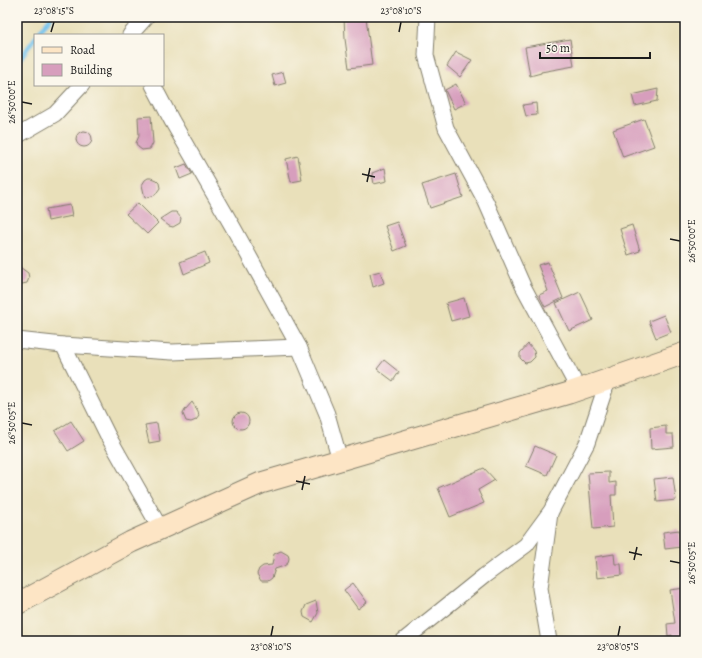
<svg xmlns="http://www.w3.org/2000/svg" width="702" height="658" font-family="Alegreya,serif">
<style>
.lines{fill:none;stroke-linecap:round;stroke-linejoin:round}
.stream{stroke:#72c2ed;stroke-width:4.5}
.building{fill:#d79ebd}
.street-casing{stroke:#827e6b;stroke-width:17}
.secondary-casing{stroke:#827e6b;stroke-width:23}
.street{stroke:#fff;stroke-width:15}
.secondary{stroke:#fde5c5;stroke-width:21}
.ticks{fill:none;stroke:#1c1c1c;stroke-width:1.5}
.neatline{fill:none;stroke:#1c1c1c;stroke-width:1.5}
.ticks-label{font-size:10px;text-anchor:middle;fill:#1c1c1c}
</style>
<rect width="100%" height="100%" fill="#fbf7ec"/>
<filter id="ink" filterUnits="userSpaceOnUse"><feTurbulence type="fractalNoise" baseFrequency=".025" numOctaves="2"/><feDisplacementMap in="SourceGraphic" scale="8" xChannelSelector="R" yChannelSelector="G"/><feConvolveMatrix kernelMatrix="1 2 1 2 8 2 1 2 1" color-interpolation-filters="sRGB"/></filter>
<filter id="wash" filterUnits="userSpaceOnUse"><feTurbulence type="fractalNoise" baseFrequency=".012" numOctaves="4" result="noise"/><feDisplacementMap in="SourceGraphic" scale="16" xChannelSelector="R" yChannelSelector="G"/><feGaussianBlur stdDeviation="0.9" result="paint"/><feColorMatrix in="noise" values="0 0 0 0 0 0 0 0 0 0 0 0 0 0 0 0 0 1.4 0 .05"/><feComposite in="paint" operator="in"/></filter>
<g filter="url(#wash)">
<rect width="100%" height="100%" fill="#e9e0ba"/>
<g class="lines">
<g class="stream">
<polyline points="37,35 51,17"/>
<polyline points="17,63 35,38"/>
</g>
</g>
<g id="blocks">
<g class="building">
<polygon points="344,17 366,17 372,65 349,68 345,39"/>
<polygon points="570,39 574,66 541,72 541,73 530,76 525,47"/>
<polygon points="456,52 472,60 460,77 447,66"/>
<polygon points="283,72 286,83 275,86 272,75"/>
<polygon points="456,84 466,103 454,109 445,90"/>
<polygon points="658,89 657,101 635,106 632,95"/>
<polygon points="536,103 537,115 526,116 523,105"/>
<polygon points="151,116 153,143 150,149 142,150 138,147 136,143 139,136 138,117"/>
<polygon points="644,119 654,146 623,157 613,130"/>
<circle cx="84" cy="139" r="8"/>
<polygon points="298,156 302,180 291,182 286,159"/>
<polygon points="186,164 192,174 180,179 176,168"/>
<polygon points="385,168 387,181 374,184 372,173"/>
<polygon points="456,174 463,197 430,208 422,185"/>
<polygon points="148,178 151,178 156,180 159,183 160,188 155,195 145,198 142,185 145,180"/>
<polygon points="138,203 158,223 147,234 126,214"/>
<polygon points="70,205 72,216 48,221 46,209"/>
<polygon points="171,212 176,212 181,218 180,223 173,227 169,226 160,219"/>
<polygon points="397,222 406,246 394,251 385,226"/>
<polygon points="632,225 640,251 628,255 620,229"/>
<polygon points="205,252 209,263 184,274 180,262"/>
<polygon points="548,262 563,298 545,307 539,295 548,291 538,265"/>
<polygon points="17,265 28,273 29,278 27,283 17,285"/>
<polygon points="380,271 384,283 373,287 370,274"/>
<polygon points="580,292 593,320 569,331 556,303"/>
<polygon points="464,298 469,316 451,321 446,303"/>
<polygon points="664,315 671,332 656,338 649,321"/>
<polygon points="528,344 534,351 535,357 530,362 525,363 520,358 520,353"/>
<polygon points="384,360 399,372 393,381 377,369"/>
<polygon points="192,402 198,411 199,416 196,420 191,422 186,421 183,414 185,410"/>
<circle cx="241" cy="421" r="8"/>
<polygon points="71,421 84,441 68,451 55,431"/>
<polygon points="157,423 160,441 149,443 145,425"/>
<polygon points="666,426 666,434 673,434 674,447 651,449 650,428"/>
<polygon points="535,446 556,455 547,475 526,466"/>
<polygon points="484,468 495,480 478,490 484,503 450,517 438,488"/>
<polygon points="609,472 609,483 616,482 616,495 611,495 613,527 593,529 588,473"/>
<polygon points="673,477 676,500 657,502 654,479"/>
<polygon points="679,530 682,547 665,549 663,532"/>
<polygon points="281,551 288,555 289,558 288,563 284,566 275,569 272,578 268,581 261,581 257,574 259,569 263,566 272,565 274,554"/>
<polygon points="614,554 615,564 621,564 622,575 597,578 595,557"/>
<polygon points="353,583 367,602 358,609 344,590"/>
<polygon points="685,588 685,641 672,641 672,635 668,636 667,624 675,623 670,590"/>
<polygon points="316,601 318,613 313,622 304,617 303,612 306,605"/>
</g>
</g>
</g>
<g filter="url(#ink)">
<use href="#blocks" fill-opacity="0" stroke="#827e6b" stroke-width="1"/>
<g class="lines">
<defs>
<g id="street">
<polyline points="428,17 426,55 446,128 486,202 523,286 579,390"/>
<polyline points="130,35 146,17"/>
<polyline points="153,85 172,121 234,229 299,347 327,414 340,460"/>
<polyline points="17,136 55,114 82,85"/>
<polyline points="17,340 63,345 172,352 299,347"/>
<polyline points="63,345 108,436 160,528"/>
<polyline points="403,641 484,576 526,545 551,511 587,443 608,380"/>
<polyline points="549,641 540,588 550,513"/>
</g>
<polyline id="secondary" points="17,604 131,542 261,483 569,393 685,353"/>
</defs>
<use href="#street" class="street-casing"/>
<use href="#secondary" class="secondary-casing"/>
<use href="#street" class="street"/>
<use href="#secondary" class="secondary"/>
</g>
</g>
<path class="ticks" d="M51 32 54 22M399 32 401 22M22 102 32 104M362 174 375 177M367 182 370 168M670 239 680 241M22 423 32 425M296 481 310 484M302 490 305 476M629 552 642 555M634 560 637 547M670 561 680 563M271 636 273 626M618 636 620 626"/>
<rect width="702" height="658" fill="none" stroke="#fbf7ec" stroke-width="44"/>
<rect x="34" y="34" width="130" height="52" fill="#fbf7ec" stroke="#a29f99"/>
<rect x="42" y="47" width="20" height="6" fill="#fde5c5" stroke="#a29f99"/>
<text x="70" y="54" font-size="12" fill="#1c1c1c">Road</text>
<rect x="42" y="64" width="20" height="12" fill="#d79ebd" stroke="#a29f99"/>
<text x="70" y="74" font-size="12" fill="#1c1c1c">Building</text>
<path d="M540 52v6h110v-6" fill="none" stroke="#1c1c1c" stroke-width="2"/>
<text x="546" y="52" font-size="12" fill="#1c1c1c" stroke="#fbf7ec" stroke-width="3" paint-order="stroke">50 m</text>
<rect x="22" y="22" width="658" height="614" class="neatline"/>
<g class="ticks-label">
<text x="54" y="14">23°08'15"S</text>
<text x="401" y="14">23°08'10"S</text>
<text transform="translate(11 102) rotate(-90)" y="4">26°50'00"E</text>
<text transform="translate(691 241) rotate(-90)" y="4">26°50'00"E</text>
<text transform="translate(11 423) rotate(-90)" y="4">26°50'05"E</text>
<text transform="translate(691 563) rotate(-90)" y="4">26°50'05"E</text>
<text x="271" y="650">23°08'10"S</text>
<text x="618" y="650">23°08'05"S</text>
</g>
</svg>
